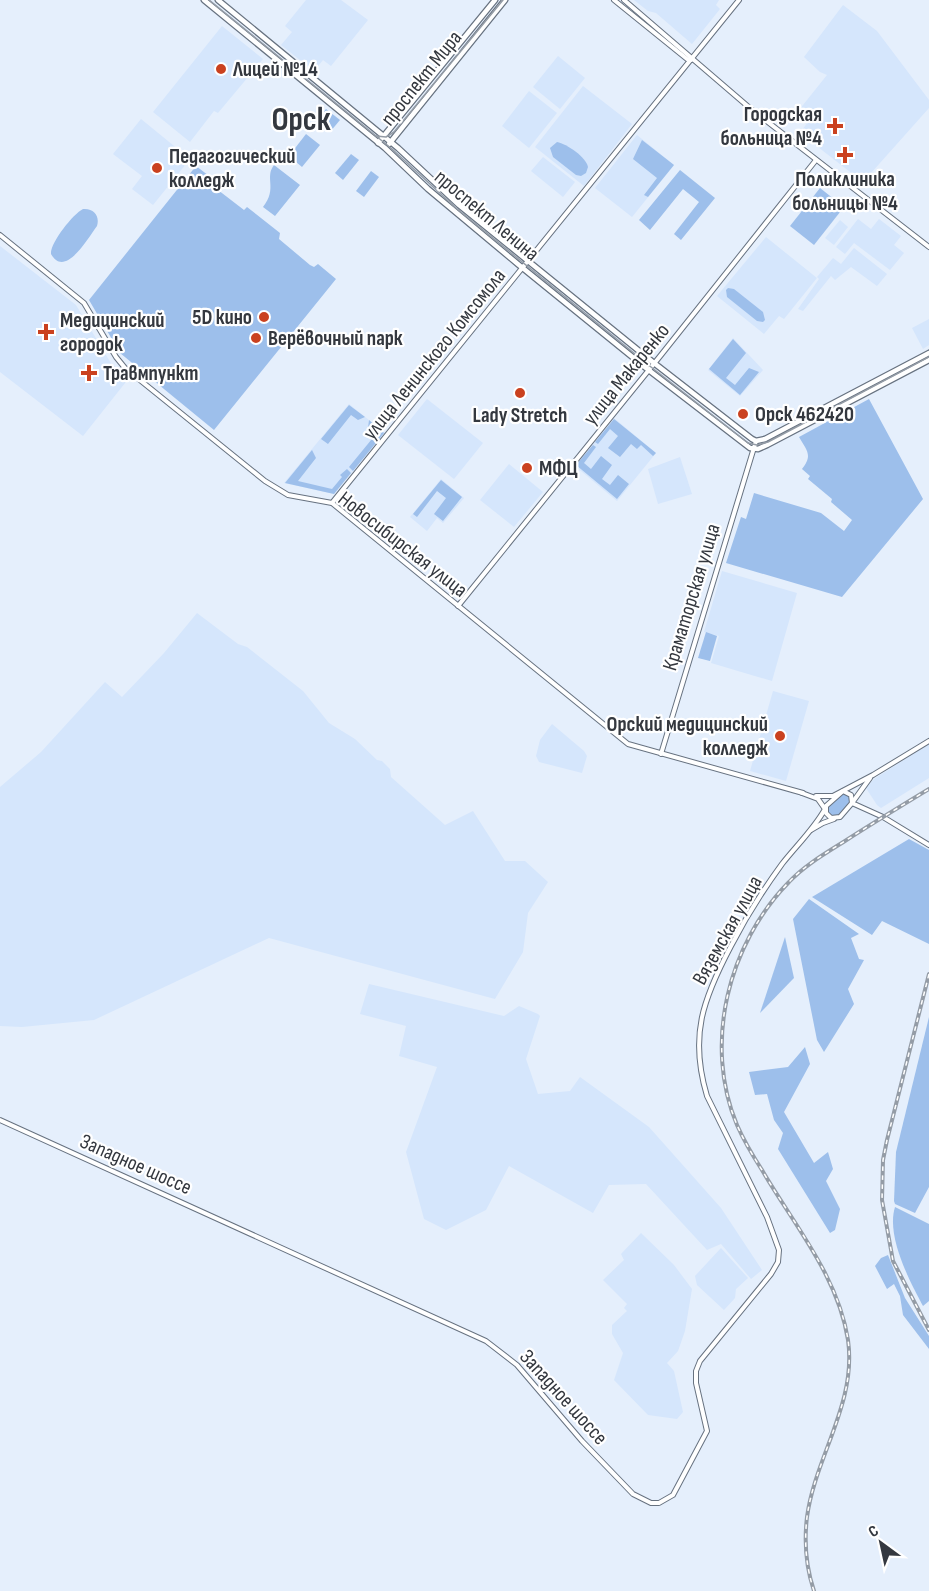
<svg xmlns="http://www.w3.org/2000/svg" width="929" height="1591" font-family="'Sofia Sans Condensed',sans-serif">
<style>
.built{fill:#d5e6fc}
.green{fill:#9dbfeb}
.lines{fill:none;stroke-linecap:round;stroke-linejoin:round}
.secondary-casing{stroke:#677280;stroke-width:6}
.primary-casing{stroke:#677280;stroke-width:7}
.secondary{stroke:#fff;stroke-width:4}
.primary{stroke:#fff;stroke-width:4.5}
.tram{stroke:#949ca6;stroke-width:1.5}
.rail-casing{stroke:#949ca6;stroke-width:4}
.rail{stroke:#fff;stroke-width:1.5;stroke-dasharray:4.5;stroke-linecap:butt}
.poi-dot{fill:#ca411f;stroke:#fff;stroke-width:2}
.labels{text-anchor:middle;stroke-width:4.5;stroke-linejoin:round;paint-order:stroke}
.poi-label{font-size:21px;font-weight:bold;fill:#34383f;stroke:#fff;text-anchor:start}
.street-label{font-size:21px;fill:#34383f;stroke:#fff}
.town-label{font-size:33px;font-weight:bold;fill:#34383f;stroke:#fff}
</style>
<rect width="100%" height="100%" fill="#e5effc"/>
<g class="built">
<polygon points="306,0 341,0 368,20 331,66 323,60 314,71 281,45 292,32 285,26"/>
<polygon points="634,0 719,0 716,5 720,9 692,44 656,13 648,11"/>
<polygon points="843,5 877,31 929,100 929,108 863,182 800,133 810,119 799,110 827,75 820,72 804,57"/>
<polygon points="222,26 263,59 218,113 214,111 190,142 153,112"/>
<polygon points="558,56 585,78 560,109 533,87"/>
<polygon points="583,86 632,124 584,186 535,147"/>
<polygon points="529,91 557,113 529,148 502,126"/>
<polygon points="141,119 190,159 153,205 132,189 142,176 113,154"/>
<polygon points="637,135 674,165 632,217 595,188"/>
<polygon points="543,157 575,182 563,197 531,171"/>
<polygon points="858,219 871,229 879,219 901,236 894,245 904,253 890,270 854,243 845,254 836,247"/>
<polygon points="840,220 848,227 834,245 825,238"/>
<polygon points="766,237 817,278 784,319 779,316 764,334 717,296"/>
<polygon points="0,246 76,305 112,365 129,378 83,436 0,372"/>
<polygon points="854,248 887,274 877,286 851,267 835,280 831,276 803,311 798,309 819,279 817,277 833,258 841,264"/>
<polygon points="929,319 929,345 923,349 912,328"/>
<polygon points="733,338 763,370 740,396 708,370"/>
<polygon points="427,399 483,443 454,479 398,435"/>
<polygon points="349,404 385,433 334,494 284,483"/>
<polygon points="614,418 656,453 617,501 575,466"/>
<polygon points="680,457 692,494 658,504 648,469"/>
<polygon points="509,464 543,492 514,527 480,500"/>
<polygon points="441,479 464,498 443,523 437,518 427,531 410,517"/>
<polygon points="722,571 797,593 772,681 711,663 719,636 704,632"/>
<polygon points="197,613 238,644 247,647 303,691 329,723 355,739 377,760 382,761 390,769 391,777 445,825 473,811 505,861 525,861 548,882 528,913 523,952 495,999 269,938 94,1020 22,1027 0,1026 0,787 41,752 105,682 122,697 164,653"/>
<polygon points="773,691 809,701 786,781 750,771"/>
<polygon points="552,724 584,751 587,756 582,773 539,762 536,756 540,740"/>
<polygon points="929,744 929,778 881,808 877,805 866,788 874,779"/>
<polygon points="369,984 504,1016 519,1006 538,1014 540,1016 526,1059 538,1094 570,1091 580,1077 649,1127 721,1208 762,1270 751,1279 721,1244 707,1250 646,1184 609,1185 593,1213 509,1166 486,1210 446,1230 424,1219 406,1152 437,1067 399,1056 406,1026 360,1014"/>
<polygon points="641,1233 674,1265 692,1289 685,1331 678,1351 667,1363 674,1371 683,1412 677,1419 648,1415 614,1380 623,1353 612,1334 612,1325 627,1311 624,1308 627,1304 603,1280 624,1260 621,1254"/>
<polygon points="721,1248 748,1278 736,1289 735,1298 724,1310 697,1285 695,1276"/>
</g>
<g class="green">
<polygon points="326,109 340,120 330,132 317,120"/>
<polygon points="306,134 320,145 302,167 289,156"/>
<polygon points="642,140 674,165 648,197 644,195 657,178 633,159"/>
<path d="M557 142C567 144 586 157 588 167L586 173 581 176 576 175 553 157 550 148Z"/>
<polygon points="351,154 359,160 343,180 335,173"/>
<path d="M274 165 300 185 275 216 263 207C278 188 264 178 274 165Z"/>
<polygon points="196,166 221,185 218,190 244,210 247,207 280,233 279,239 310,265 314,267 318,264 336,279 214,430 120,353 89,300"/>
<polygon points="680,170 715,198 681,240 674,234 699,202 683,189 650,230 639,220"/>
<polygon points="371,171 379,177 364,197 356,191"/>
<polygon points="820,188 844,207 814,245 790,226"/>
<path d="M83 209C94 208 100 216 97 226 88 238 65 279 51 254 50 243 73 214 83 209Z"/>
<polygon points="728,288 734,289 763,312 765,320 763,322 757,321 727,297 726,290"/>
<polygon points="733,339 746,353 726,378 735,385 749,368 759,372 740,395 709,369"/>
<path d="M869 399 923 499 842 597 726 563 741 517 746 519 754 493 821 513 844 531 852 520 831 502 832 499 808 479 810 476 802 469C813 455 807 451 799 437Z"/>
<polygon points="349,405 365,417 358,420 351,415 328,444 321,439"/>
<polygon points="614,419 656,453 653,456 641,445 637,449 631,444 620,457 608,448 618,436 610,429 598,444 595,442"/>
<polygon points="369,420 384,433 353,471 349,467 376,434 368,428"/>
<polygon points="593,445 596,447 584,463 591,469 601,456 612,465 602,479 610,485 618,475 629,484 617,499 576,465"/>
<polygon points="312,450 316,458 298,481 332,489 342,477 340,475 347,469 351,473 334,494 285,483"/>
<polygon points="441,480 462,497 443,521 434,514 446,498 437,491 417,517 413,514"/>
<polygon points="706,632 717,636 710,661 698,658"/>
<path d="M845 793 850 797V801L838 816 830 815 827 809C829 803 839 794 845 793Z"/>
<polygon points="909,839 929,850 929,944 882,921 872,935 812,897"/>
<polygon points="809,899 859,934 851,938 859,959 864,960 848,989 854,1004 824,1052 817,1040 793,919"/>
<polygon points="785,937 794,978 760,1013"/>
<polygon points="929,1017 929,1187 915,1213 895,1204 894,1201 896,1152"/>
<polygon points="805,1047 810,1064 784,1112 814,1163 828,1152 833,1169 826,1181 840,1209 835,1230 830,1233 778,1149 783,1133 774,1120 767,1094 755,1095 749,1072 788,1067"/>
<path d="M895 1207 929 1224V1301L923 1306C909 1280 886 1236 895 1207Z"/>
<polygon points="888,1255 905,1298 929,1336 929,1349 903,1315 900,1296 894,1284 887,1289 875,1266 881,1258"/>
</g>
<g class="lines">
<defs>
<g id="secondary">
<polyline points="614,0 687,59 691,60"/>
<polyline points="624,0 751,109 929,247"/>
<polyline points="0,235 84,303 116,357 125,368 265,481 288,495 332,503 628,744 803,793"/>
<polyline points="332,503 739,0"/>
<polyline points="458,606 661,355 816,160"/>
<polyline points="661,754 756,441"/>
<polyline points="870,778 852,803 883,817 929,845"/>
<polygon points="843,791 851,795 852,803 840,817 831,818 826,813 826,806"/>
<polyline points="816,796 833,796 873,775 929,741"/>
<polyline points="811,830 823,823 834,819"/>
<path d="M0 1120 486 1341 517 1365 582 1441 633 1494 651 1503H659L673 1495 707 1431 696 1383V1371L700 1361 771 1274 778 1262 779 1250 767 1217 707 1096C689 1036 703 999 731 946 746 917 763 890 782 864 796 846 814 829 825 809L818 799 802 793"/>
</g>
<g id="primary">
<polyline points="204,0 385,148 428,189 519,265 646,368 750,448 758,449 767,445 929,360"/>
<polyline points="218,0 398,148 459,205 654,363 752,439 756,441 765,439 929,353"/>
<polyline points="378,143 495,0"/>
<polyline points="389,144 505,0"/>
</g>
</defs>
<use href="#secondary" class="secondary-casing"/>
<use href="#primary" class="primary-casing"/>
<use href="#secondary" class="secondary"/>
<use href="#primary" class="primary"/>
<g class="tram">
<polyline points="209,0 392,149 456,208 651,367 748,443 757,445 768,442 929,357"/>
<polyline points="376,136 386,137 394,132 503,0"/>
</g>
<defs>
<g id="rail">
<polyline points="929,974 887,1140 883,1160 882,1200 893,1261 929,1330"/>
<path d="M814 1591C806 1567 804 1542 807 1517 815 1457 857 1403 848 1340 838 1276 794 1225 762 1170 753 1156 744 1141 737 1125 703 1044 728 944 789 882 805 865 826 853 845 841 873 823 901 806 929 789"/>
</g>
</defs>
<use href="#rail" class="rail-casing"/>
<use href="#rail" class="rail"/>
</g>
<g class="poi-dot">
<circle cx="221" cy="69" r="6"/>
<path d="M832 117h6v6h6v6h-6v6h-6v-6h-6v-6h6z"/>
<path d="M842 146h6v6h6v6h-6v6h-6v-6h-6v-6h6z"/>
<circle cx="157" cy="168" r="6"/>
<circle cx="264" cy="317" r="6"/>
<path d="M43 323h6v6h6v6h-6v6h-6v-6h-6v-6h6z"/>
<circle cx="256" cy="338" r="6"/>
<path d="M86 364h6v6h6v6h-6v6h-6v-6h-6v-6h6z"/>
<circle cx="520" cy="393" r="6"/>
<circle cx="743" cy="414" r="6"/>
<circle cx="527" cy="468" r="6"/>
<circle cx="780" cy="736" r="6"/>
</g>
<g class="labels">
<g class="poi-label">
<text x="233" y="76">Лицей №14</text>
<text x="822" y="121" text-anchor="end">Городская<tspan x="822" dy="24">больница №4</tspan></text>
<text x="169" y="163">Педагогический<tspan x="169" dy="24">колледж</tspan></text>
<text x="845" y="186" text-anchor="middle">Поликлиника<tspan x="845" dy="24">больницы №4</tspan></text>
<text x="252" y="324" text-anchor="end">5D кино</text>
<text x="60" y="327">Медицинский<tspan x="60" dy="24">городок</tspan></text>
<text x="268" y="345">Верёвочный парк</text>
<text x="103" y="380">Травмпункт</text>
<text x="755" y="421">Орск 462420</text>
<text x="520" y="422" text-anchor="middle">Lady Stretch</text>
<text x="539" y="475">МФЦ</text>
<text x="768" y="731" text-anchor="end">Орский медицинский<tspan x="768" dy="24">колледж</tspan></text>
</g>
<g class="street-label">
<text transform="translate(421 78) rotate(-51)" y="7">проспект Мира</text>
<text transform="translate(487 215) rotate(40)" y="7">проспект Ленина</text>
<text transform="translate(434 354) rotate(-51)" y="7">улица Ленинского Комсомола</text>
<text transform="translate(626 374) rotate(-51)" y="7">улица Макаренко</text>
<text transform="translate(403 544) rotate(38)" y="7">Новосибирская улица</text>
<text transform="translate(691 597) rotate(-73)" y="7">Краматорская улица</text>
<text transform="translate(727 930) rotate(-61)" y="7">Вяземская улица</text>
<text transform="translate(136 1164) rotate(24)" y="7">Западное шоссе</text>
<text transform="translate(564 1397) rotate(48)" y="7">Западное шоссе</text>
</g>
<g class="town-label">
<text x="301" y="130">Орск</text>
</g>
</g>
<g transform="translate(881 1543) rotate(327)" stroke="#ffffff" stroke-width="4.5" paint-order="stroke">
<path d="M0-4.5L10 22L0 15L-10 22Z" fill="#34383f"/>
<text y="-9" font-size="16" font-weight="bold" text-anchor="middle" fill="#34383f">С</text>
</g>
</svg>
